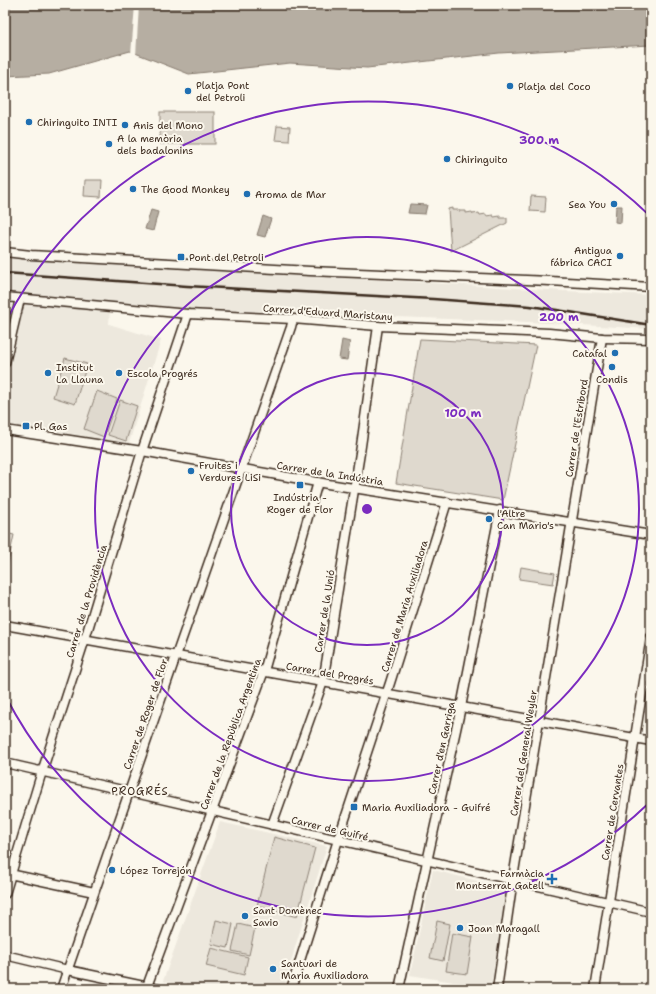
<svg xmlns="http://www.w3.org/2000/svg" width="656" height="994" font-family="'Shantell Sans',sans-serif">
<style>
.built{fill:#ede8dd}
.green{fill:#dfd9ce;stroke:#8d8276}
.water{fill:#b6aea2;stroke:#85796d}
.pier{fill:#fbf7ec}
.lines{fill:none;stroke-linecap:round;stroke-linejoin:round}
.street-casing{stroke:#3b2a1e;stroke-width:11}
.street{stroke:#fbf7ec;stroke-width:8}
.rail{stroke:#3b2a1e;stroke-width:2.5}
.ring{fill:none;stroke:#7b2cbf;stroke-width:2}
.poi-dot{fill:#1f6fb2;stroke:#fbf7ec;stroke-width:1.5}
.labels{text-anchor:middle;stroke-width:4;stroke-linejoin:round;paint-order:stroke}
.poi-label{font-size:10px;fill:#3b2a1e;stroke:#fbf7ec;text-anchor:start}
.street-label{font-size:10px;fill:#3b2a1e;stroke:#fbf7ec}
.neighbourhood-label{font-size:11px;letter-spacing:1px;fill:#3b2a1e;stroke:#fbf7ec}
.centre{fill:#7b2cbf;stroke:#fbf7ec;stroke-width:2}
.ring-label{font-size:12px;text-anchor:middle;font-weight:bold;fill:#7b2cbf;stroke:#fbf7ec;stroke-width:4;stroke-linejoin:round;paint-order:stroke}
</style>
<rect width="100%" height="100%" fill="#fbf7ec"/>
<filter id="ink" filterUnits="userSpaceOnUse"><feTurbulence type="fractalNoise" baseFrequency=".025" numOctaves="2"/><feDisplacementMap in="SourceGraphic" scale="8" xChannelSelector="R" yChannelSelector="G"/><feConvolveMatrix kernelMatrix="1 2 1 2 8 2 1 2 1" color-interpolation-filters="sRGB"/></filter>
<g filter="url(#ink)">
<g class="built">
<polygon points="5,255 192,269 565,291 651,295 651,329 529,322 183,309 5,295"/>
<polygon points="24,305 110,310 109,324 161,340 129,443 5,424 5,388"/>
<polygon points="220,822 327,846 295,947 284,989 196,989 163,981"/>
<polygon points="433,870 506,888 491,988 410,975"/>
</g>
<g class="green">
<rect x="160" y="112" width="55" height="32"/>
<polygon points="277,126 290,127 289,141 275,140"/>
<polygon points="85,180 102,180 101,197 84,196"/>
<polygon points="531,196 546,197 545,212 530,211"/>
<polygon points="452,208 452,210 459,210 459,211 466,211 466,213 472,212 473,214 479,213 480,215 486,214 486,216 493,215 494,217 500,216 500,218 507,218 507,223 451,251 448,209"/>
<polygon points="420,339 536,345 503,500 396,483"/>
<polygon points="65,358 87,364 75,404 53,397"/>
<polygon points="97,391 117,399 104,437 84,429"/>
<polygon points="120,400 137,406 126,441 108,435"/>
<polygon points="6,533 14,535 5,577 5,539"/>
<polygon points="521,567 555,573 553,584 519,579"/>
<polygon points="274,837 315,848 297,917 257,906"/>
<polygon points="216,920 233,924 228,948 211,944"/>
<polygon points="437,921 450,924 443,961 430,958"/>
<polygon points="238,924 255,928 249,955 232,951"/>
<polygon points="452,933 473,937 467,974 446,971"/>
<polygon points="211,948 248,957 244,975 206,966"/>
</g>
<g class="water">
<polygon points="5,5 651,5 651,45 499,53 367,68 290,63 189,74 130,51 49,74 5,76"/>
<polygon points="410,204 427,205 425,214 408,213"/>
<polygon points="616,206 622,206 621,223 615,222"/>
<polygon points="151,210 158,212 153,231 145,229"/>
<polygon points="263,216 271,219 265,237 257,235"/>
<polygon points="342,340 350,342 347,360 339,359"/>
</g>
<polygon class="pier" points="135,5 139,5 136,56 131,54"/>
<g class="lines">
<defs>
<g id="street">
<polyline points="5,252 31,255 310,271 550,281 651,287"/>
<polyline points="5,297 188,314 293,319 378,326 549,333 602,338 651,339"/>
<polyline points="5,363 20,299"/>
<polyline points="5,430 142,451 328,484 651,535"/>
<polyline points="5,625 651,741"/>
<polyline points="5,763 651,912"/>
<polyline points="272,825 323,682 360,453 378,326"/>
<polyline points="5,873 94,892"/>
<polyline points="5,894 40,778 85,639 142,451 188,314"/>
<polyline points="5,955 68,970 158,989"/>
<polyline points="61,989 176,656 291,327 293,319"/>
<polyline points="146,989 264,671 318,482"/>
<polyline points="291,989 338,840 390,683 447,502"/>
<polyline points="399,989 461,707 500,510"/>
<polyline points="497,989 514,872 602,338"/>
<polyline points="595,989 651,637"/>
</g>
</defs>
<use href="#street" class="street-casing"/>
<use href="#street" class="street"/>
<polyline class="rail" points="5,273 187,286 433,299 530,306 557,310 651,325"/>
</g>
</g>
<g class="ring">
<circle cx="367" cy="509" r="136"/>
<circle cx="367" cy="509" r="272"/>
<path d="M650 802A407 407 0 0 1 6 697M6 321A407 407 0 0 1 650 216"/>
</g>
<g class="poi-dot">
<circle cx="510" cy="86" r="4"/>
<circle cx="188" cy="91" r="4"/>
<circle cx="29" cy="122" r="4"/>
<circle cx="125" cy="125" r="4"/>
<circle cx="109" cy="144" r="4"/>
<circle cx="447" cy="159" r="4"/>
<circle cx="133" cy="189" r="4"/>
<circle cx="247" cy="194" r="4"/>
<circle cx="614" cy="204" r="4"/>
<circle cx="620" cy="256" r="4"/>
<rect x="177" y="253" width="8" height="8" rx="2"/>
<circle cx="615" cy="353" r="4"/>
<circle cx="612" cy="367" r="4"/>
<circle cx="48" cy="373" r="4"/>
<circle cx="119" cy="373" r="4"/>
<rect x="22" y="422" width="8" height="8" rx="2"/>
<circle cx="191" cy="471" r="4"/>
<rect x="296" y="481" width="8" height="8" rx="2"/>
<circle cx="489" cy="519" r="4"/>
<rect x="350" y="803" width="8" height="8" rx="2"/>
<circle cx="112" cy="870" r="4"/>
<path d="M550 873h4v4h4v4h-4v4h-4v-4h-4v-4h4z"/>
<circle cx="245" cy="916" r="4"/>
<circle cx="460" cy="928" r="4"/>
<circle cx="273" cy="969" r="4"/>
</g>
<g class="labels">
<g class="poi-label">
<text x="196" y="89">Platja Pont<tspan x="196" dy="12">del Petroli</tspan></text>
<text x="518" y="90">Platja del Coco</text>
<text x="37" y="126">Chiringuito INTI</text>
<text x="133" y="129">Anis del Mono</text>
<text x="117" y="142">A la memòria<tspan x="117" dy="12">dels badalonins</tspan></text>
<text x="455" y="163">Chiringuito</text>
<text x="141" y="193">The Good Monkey</text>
<text x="255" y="198">Aroma de Mar</text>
<text x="606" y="208" text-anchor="end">Sea You</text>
<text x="612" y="254" text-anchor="end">Antigua<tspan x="612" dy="12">fábrica CACI</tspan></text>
<text x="189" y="261">Pont del Petroli</text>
<text x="607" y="357" text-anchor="end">Catafal</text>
<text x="56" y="371">Institut<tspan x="56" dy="12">La Llauna</tspan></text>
<text x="127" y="377">Escola Progrés</text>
<text x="612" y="383" text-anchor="middle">Condis</text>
<text x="34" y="430">Pl. Gas</text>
<text x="199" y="469">Fruites i<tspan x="199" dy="12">Verdures LiSi</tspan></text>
<text x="300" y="501" text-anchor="middle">Indústria -<tspan x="300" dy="12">Roger de Flor</tspan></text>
<text x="497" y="517">l'Altre<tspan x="497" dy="12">Can Mario's</tspan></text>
<text x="362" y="811">Maria Auxiliadora - Guifré</text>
<text x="120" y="874">López Torrejón</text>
<text x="544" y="877" text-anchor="end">Farmàcia<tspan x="544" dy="12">Montserrat Gatell</tspan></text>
<text x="253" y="914">Sant Domènec<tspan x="253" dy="12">Savio</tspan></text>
<text x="468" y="932">Joan Maragall</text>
<text x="281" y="967">Santuari de<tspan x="281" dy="12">Maria Auxiliadora</tspan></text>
</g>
<g class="street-label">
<text transform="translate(328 312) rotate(4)" y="4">Carrer d'Eduard Maristany</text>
<text transform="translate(576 428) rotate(-81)" y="4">Carrer de l'Estribord</text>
<text transform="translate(330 473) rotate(9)" y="4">Carrer de la Indústria</text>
<text transform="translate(86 601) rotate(-73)" y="4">Carrer de la Providència</text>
<text transform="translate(404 606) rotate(-73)" y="4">Carrer de Maria Auxiliadora</text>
<text transform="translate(324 611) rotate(-81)" y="4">Carrer de la Unió</text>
<text transform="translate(330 673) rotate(10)" y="4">Carrer del Progrés</text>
<text transform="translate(145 714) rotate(-71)" y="4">Carrer de Roger de Flor</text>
<text transform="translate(230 734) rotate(-70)" y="4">Carrer de la República Argentina</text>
<text transform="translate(441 748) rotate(-78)" y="4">Carrer d'en Garriga</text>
<text transform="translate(523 753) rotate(-81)" y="4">Carrer del General Weyler</text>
<text transform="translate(612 812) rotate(-81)" y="4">Carrer de Cervantes</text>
<text transform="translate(330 828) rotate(13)" y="4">Carrer de Guifré</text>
</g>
<g class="neighbourhood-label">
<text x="140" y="795">PROGRÉS</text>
</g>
</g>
<circle cx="367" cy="509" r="6" class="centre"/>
<g class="ring-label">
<text x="539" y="144">300 m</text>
<text x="559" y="321">200 m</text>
<text x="463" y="417">100 m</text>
</g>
<rect width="656" height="994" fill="none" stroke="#fbf7ec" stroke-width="20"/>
<rect x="10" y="10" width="636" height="974" fill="none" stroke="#3b2a1e" stroke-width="1.5" filter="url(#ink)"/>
</svg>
